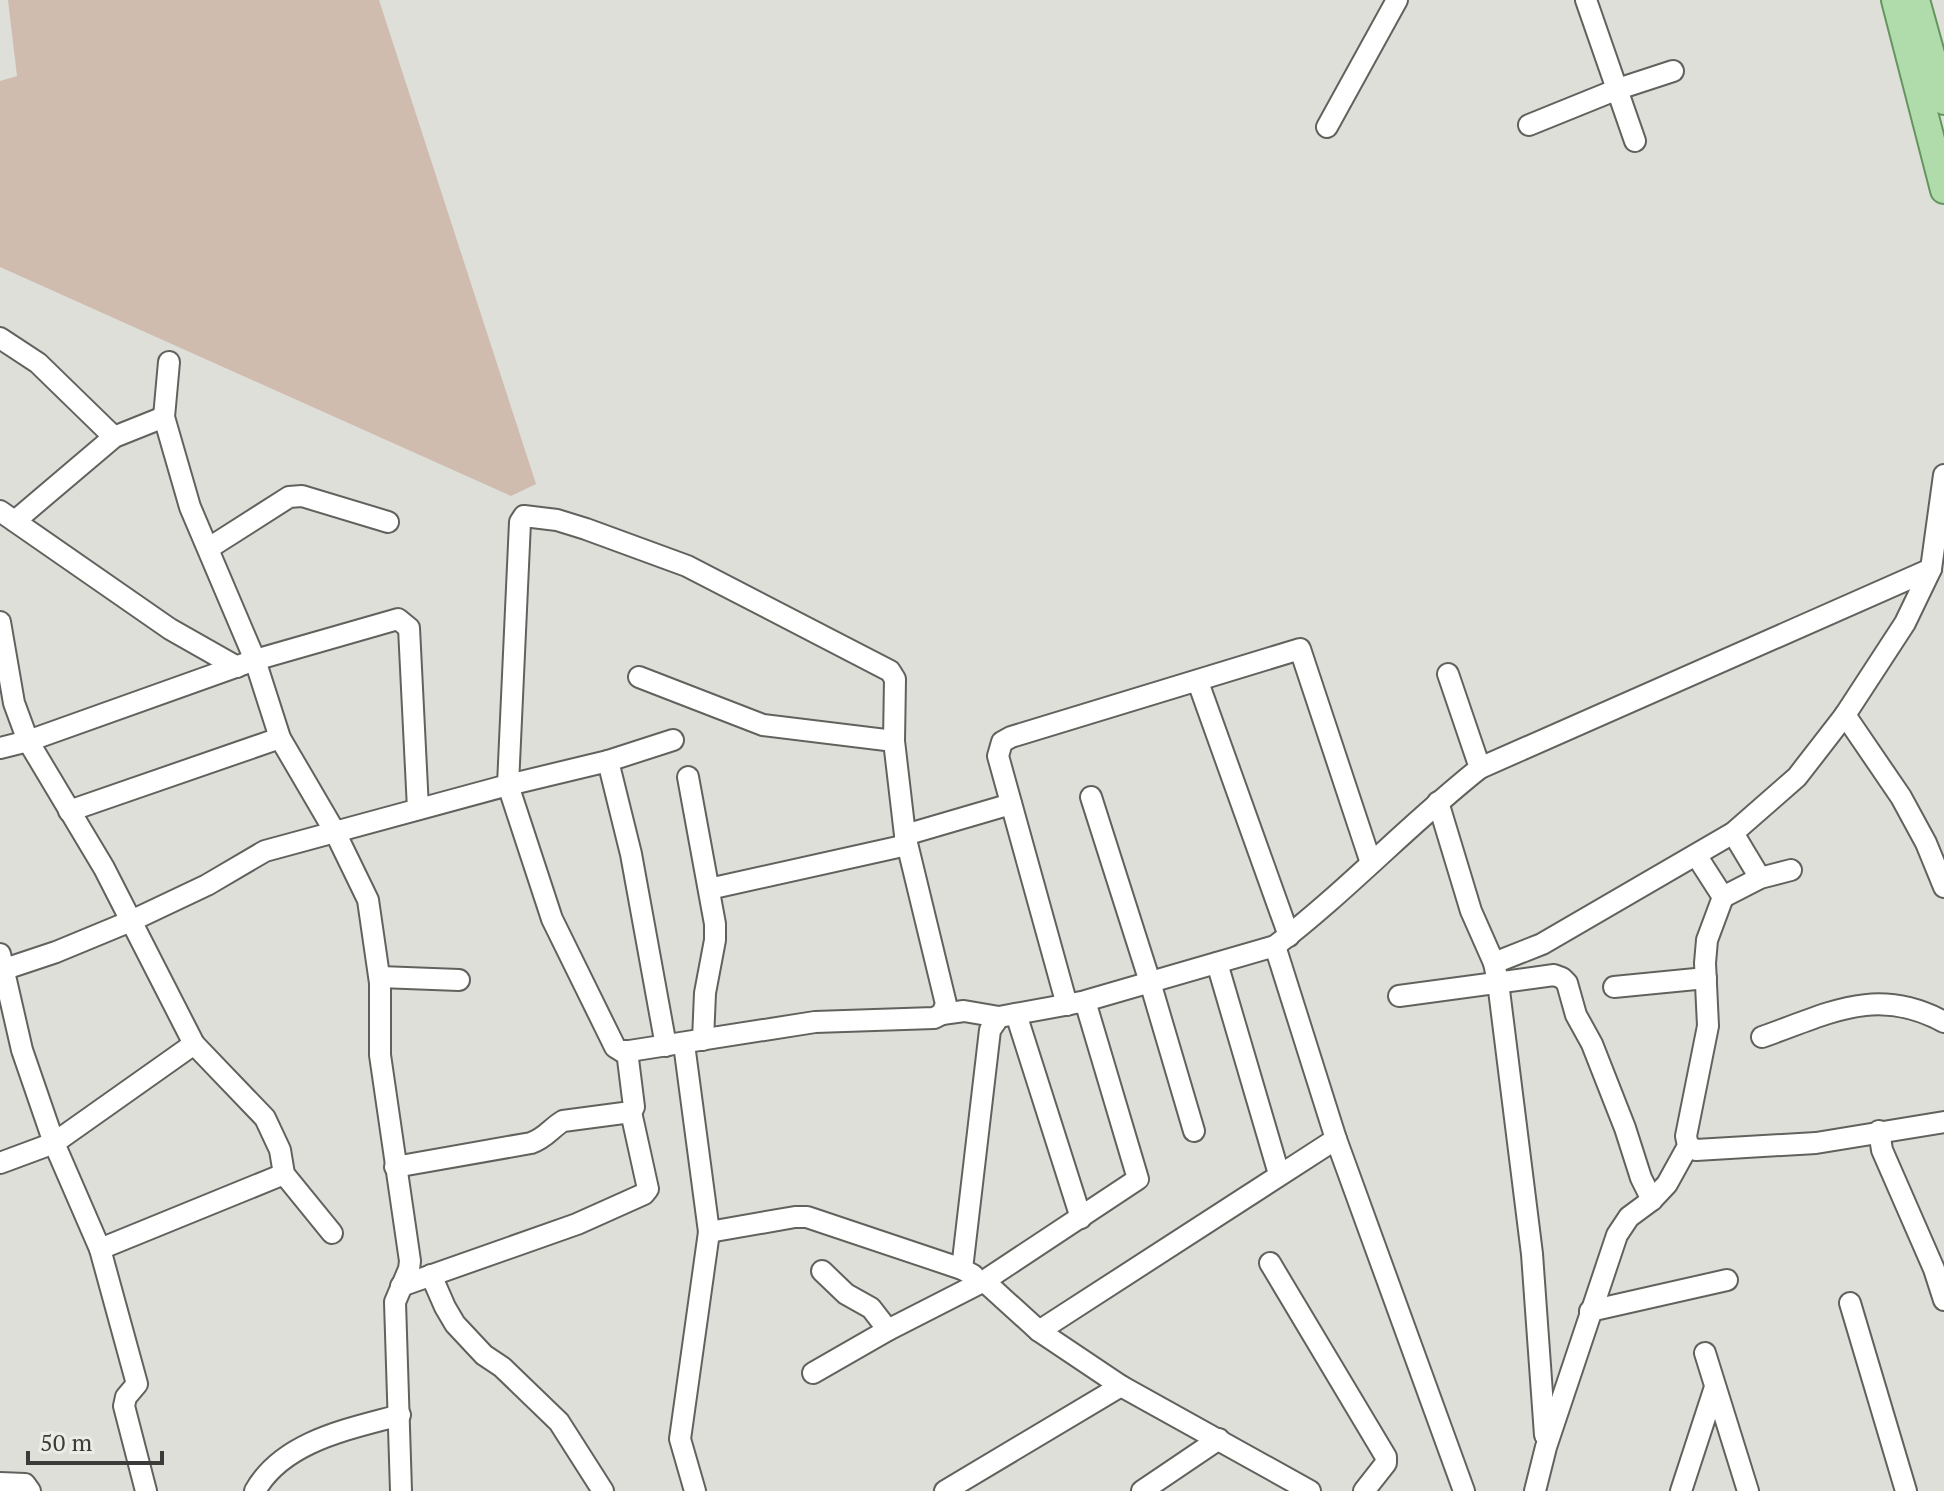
<svg xmlns="http://www.w3.org/2000/svg" width="1944" height="1491" font-family="'PT Serif',serif">
<style>
.green{fill:#d0bbaf}
.lines{fill:none;stroke-linecap:round;stroke-linejoin:round}
.minor-casing{stroke:#61625d;stroke-width:24}
.major-casing{stroke:#65955f;stroke-width:30}
.minor{stroke:#fff;stroke-width:20}
.major{stroke:#b0dcac;stroke-width:26}
</style>
<rect width="100%" height="100%" fill="#dedfd9"/>
<polygon class="green" points="8,0 379,0 536,484 511,496 0,267 0,81 17,76"/>
<g class="lines">
<defs>
<g id="minor">
<polyline points="1586,0 1635,141"/>
<polyline points="1529,125 1618,89 1673,71"/>
<polyline points="1327,127 1397,0"/>
<polyline points="0,338 38,363 114,437"/>
<polyline points="169,362 164,417 190,507 255,660 280,738 335,832 368,900 380,983 380,1055 410,1261 409,1269 395,1302 401,1491"/>
<polyline points="0,511 170,629 237,667"/>
<polygon points="524,516 557,520 586,529 687,566 890,671 895,679 894,741 905,835 946,1004 942,1014 934,1018 815,1022 623,1052 615,1047 552,919 508,785 520,522"/>
<polyline points="15,521 114,437 164,417"/>
<polyline points="209,548 289,497 302,496 388,522"/>
<polyline points="0,622 14,703 28,741 104,868 194,1044 265,1118 280,1150 284,1174 332,1233"/>
<polyline points="639,677 763,725 894,741"/>
<polyline points="1198,682 1289,936"/>
<polyline points="1845,715 1901,797 1926,843 1944,887"/>
<polyline points="0,748 28,741 255,660 398,619 409,628 418,809"/>
<polyline points="608,761 631,854 666,1046"/>
<polyline points="1480,768 1931,569"/>
<polyline points="688,777 715,924 715,940 705,993 703,1040"/>
<polyline points="1091,797 1150,982 1194,1131"/>
<polyline points="1438,802 1471,911 1494,963 1498,982 1532,1254 1545,1435"/>
<polyline points="69,811 280,738"/>
<polyline points="1733,833 1760,878"/>
<polyline points="905,835 1011,804"/>
<polyline points="709,889 907,845"/>
<polyline points="1723,897 1760,878 1791,870"/>
<path d="M1275 946C1347 891 1409 824 1480 768L1448 674"/>
<polyline points="0,954 22,1050 54,1143 100,1249 137,1384 126,1397 124,1406 146,1491"/>
<polyline points="1217,963 1279,1174"/>
<polyline points="1494,963 1542,944 1733,833 1797,777 1845,715 1905,623 1931,569 1944,475"/>
<polyline points="5,969 56,952 131,921 207,885 265,851 508,785 608,761 673,740"/>
<polyline points="380,977 459,980"/>
<polyline points="1614,987 1706,978"/>
<polyline points="1399,996 1554,975 1562,978 1567,983 1576,1015 1592,1044 1625,1128 1641,1178 1652,1200"/>
<polyline points="1067,1005 998,756 1002,742 1011,737 1300,649 1371,863"/>
<polyline points="942,1014 964,1011 999,1017"/>
<polyline points="1016,1014 1081,1218"/>
<path d="M1762 1037C1828 1014 1876 985 1944 1022"/>
<polyline points="684,1044 709,1232"/>
<polyline points="1879,1131 1882,1150 1934,1269 1944,1300"/>
<polyline points="1688,1146 1696,1150 1816,1143 1944,1122"/>
<polyline points="0,1163 54,1143 194,1044"/>
<path d="M395 1167 531 1143C546 1138 551 1128 563 1121L631 1112 634 1107 627 1051"/>
<polyline points="100,1249 284,1174"/>
<polyline points="1270,1263 1386,1457 1386,1463 1364,1491"/>
<polyline points="822,1271 846,1294 871,1308 888,1330"/>
<polyline points="431,1275 445,1307 455,1324 484,1355 502,1367 559,1422 603,1491"/>
<polyline points="973,1275 962,1269 990,1030 999,1017 1081,1002"/>
<polyline points="401,1286 577,1224 644,1194 648,1189 631,1112"/>
<polyline points="1850,1303 1906,1491"/>
<polyline points="1590,1311 1727,1280"/>
<polyline points="1039,1331 984,1281 1138,1179 1085,1001 1275,946 1336,1139 1464,1491"/>
<polyline points="1705,1353 1748,1491"/>
<polyline points="813,1373 888,1330 984,1281"/>
<polyline points="0,1483 25,1484 30,1491"/>
<path d="M255 1491C283 1441 349 1429 400 1415"/>
<polyline points="695,1491 680,1439 709,1232 795,1217 807,1217 962,1269"/>
<polyline points="945,1491 1121,1386"/>
<polyline points="1142,1491 1219,1439"/>
<polyline points="1310,1491 1121,1386 1039,1331 1336,1139"/>
<polyline points="1535,1491 1546,1447 1617,1235 1629,1217 1652,1200 1667,1184 1688,1146 1686,1136 1708,1026 1705,963 1707,940 1723,897 1696,855"/>
<polyline points="1681,1491 1715,1387"/>
</g>
<g id="major">
<polyline points="1895,0 1944,190"/>
<polyline points="1916,0 1944,101"/>
</g>
</defs>
<use href="#minor" class="minor-casing"/>
<use href="#major" class="major-casing"/>
<use href="#minor" class="minor"/>
<use href="#major" class="major"/>
</g>
<path d="M28 1451v12h134v-12" fill="none" stroke="#3b3b39" stroke-width="4"/>
<text x="40" y="1451" font-size="24" fill="#3b3b39" stroke="#ebece6" stroke-width="6" paint-order="stroke">50 m</text>
</svg>
